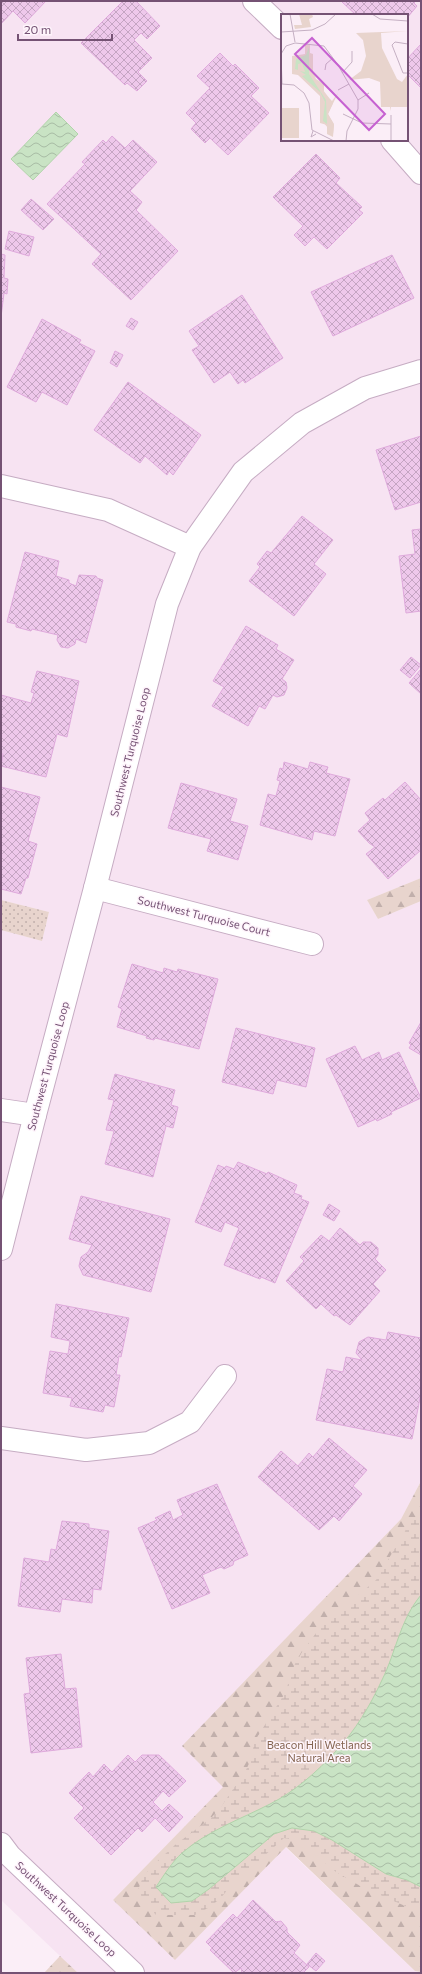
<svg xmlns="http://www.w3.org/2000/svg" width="422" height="1974" font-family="Commissioner,sans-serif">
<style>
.residential{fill:#f7e3f2;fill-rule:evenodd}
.grass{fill:url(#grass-dots)}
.forest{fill:url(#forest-firs)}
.wetland{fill:url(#wetland-marsh)}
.water{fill:url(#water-waves);stroke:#b2d4ab}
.building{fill:url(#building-cross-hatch);stroke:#dfaadc}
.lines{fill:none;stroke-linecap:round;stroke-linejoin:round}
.minor-casing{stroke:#c6acc3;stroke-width:24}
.minor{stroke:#fff;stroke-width:22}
.labels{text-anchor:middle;stroke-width:3;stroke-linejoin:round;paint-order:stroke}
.street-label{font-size:11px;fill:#755274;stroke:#fef4fb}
.park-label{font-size:11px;fill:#856551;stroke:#fef4fb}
.inset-road{fill:none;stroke:#c5b0c3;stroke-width:1}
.view{fill:#c661d1;fill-opacity:0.15;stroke:#c661d1;stroke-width:2}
.inset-edge{fill:none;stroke:#755274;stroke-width:2}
</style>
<defs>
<pattern id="grass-dots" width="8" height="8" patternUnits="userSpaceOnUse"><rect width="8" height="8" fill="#e8d4cd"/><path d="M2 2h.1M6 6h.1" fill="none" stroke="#c1afab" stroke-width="1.8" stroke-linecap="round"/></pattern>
<pattern id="forest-firs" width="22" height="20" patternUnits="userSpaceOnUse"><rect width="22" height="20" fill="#e8d4cd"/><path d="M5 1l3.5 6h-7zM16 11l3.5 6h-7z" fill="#c1afab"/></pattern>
<pattern id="wetland-marsh" width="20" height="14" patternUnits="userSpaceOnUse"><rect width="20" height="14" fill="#e8d4cd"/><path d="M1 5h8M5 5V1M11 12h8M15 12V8" fill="none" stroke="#c1afab"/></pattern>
<pattern id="water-waves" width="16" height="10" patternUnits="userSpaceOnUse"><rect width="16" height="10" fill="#c9e3c4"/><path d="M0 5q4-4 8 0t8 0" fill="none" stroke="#a8bba4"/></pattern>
<pattern id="building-cross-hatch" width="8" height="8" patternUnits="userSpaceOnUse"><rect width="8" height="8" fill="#eec8eb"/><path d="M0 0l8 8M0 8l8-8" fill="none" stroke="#c5a5c3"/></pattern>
</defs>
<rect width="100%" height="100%" fill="#fbeef7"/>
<path class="residential" d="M1 1H421V878L367 900 378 919 421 901V1481L401 1519 183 1746 224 1787 113 1900 175 1959 285 1847 415 1971 421 1973H78L1 1900V930L42 941 49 912 1 900ZM282 15H407V140H282Z"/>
<polygon class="grass" points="1,900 49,912 42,941 1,930"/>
<g class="forest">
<polygon points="421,878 421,901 378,919 367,900"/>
<polygon points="421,1481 421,1972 415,1971 286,1847 175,1960 113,1900 223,1787 182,1746 401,1519"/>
<polygon points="60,1956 78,1973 44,1973"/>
</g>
<polygon class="wetland" points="421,1511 421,1913 362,1887 336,1872 299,1841 284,1838 229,1888 220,1899 208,1908 195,1915 156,1915 146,1904 138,1890 143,1877 153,1865 175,1845 211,1818 221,1807 246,1770 252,1757 254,1742 285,1693 294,1666 302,1652 319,1629 376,1580 407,1528"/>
<g class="water">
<polygon points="56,112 78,134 33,180 11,159"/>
<path d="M421 1595V1887L407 1880 386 1874 332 1840 314 1831 292 1828 274 1834 209 1889 192 1901 171 1903 156 1887C164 1875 172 1862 182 1853 207 1831 241 1819 270 1804 294 1792 317 1772 336 1751 355 1731 370 1706 382 1680 396 1652 400 1620 421 1595Z"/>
</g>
<g class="building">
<polygon points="1,1 46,1 25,23 13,11 1,24"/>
<polygon points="123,1 136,1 160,26 147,39 141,33 134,40 152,58 138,72 147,81 137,91 127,83 125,85 81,43"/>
<polygon points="343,1 416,1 414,3 417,6 407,18 407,15 381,15 378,13 376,15 356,15 342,2"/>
<polygon points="421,44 421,88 407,74 407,59"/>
<polygon points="220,53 233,66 235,64 259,88 251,96 269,113 228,155 210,138 205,143 191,129 196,123 186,113 210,88 197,76"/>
<polygon points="112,136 125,148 133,140 157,162 130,191 142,202 136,210 178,251 131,300 92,264 101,254 47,204 85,164 82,162 103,140 106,143"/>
<polygon points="316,154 340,178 336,183 362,207 359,210 363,213 327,249 314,237 305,246 294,235 303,226 273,197"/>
<polygon points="31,199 54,219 43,230 21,210"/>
<polygon points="9,231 34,237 29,256 5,249"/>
<polygon points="1,254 5,255 4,278 8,279 7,294 4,293 1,317"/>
<polygon points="392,255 414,298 333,336 311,292"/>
<polygon points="242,295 283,358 245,383 243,380 238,384 230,372 214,383 192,350 199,346 189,331"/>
<polygon points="131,318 138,322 133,330 126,326"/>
<polygon points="42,319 81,340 79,343 95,351 67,405 42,392 36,402 7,387"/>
<polygon points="115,351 123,355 117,367 110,363"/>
<polygon points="128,382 201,435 173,475 169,471 167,475 145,456 140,463 94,430"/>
<polygon points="421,436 421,502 395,510 376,450"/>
<polygon points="302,516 333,540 314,564 326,574 294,616 249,581 260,567 257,564 267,551 271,553"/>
<polygon points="421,529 421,611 406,613 399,556 415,554 412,530"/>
<polygon points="25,552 59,561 56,576 69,580 69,583 76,586 79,575 96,576 97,578 103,580 86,643 76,639 75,644 68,648 61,647 57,640 58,635 32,629 31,631 16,627 16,624 7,622"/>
<polygon points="246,626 278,645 276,649 294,660 282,679 286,682 287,688 284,695 277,697 273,695 265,709 259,706 248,726 212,706 224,687 213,681"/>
<polygon points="411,657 421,665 410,678 400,670"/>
<polygon points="421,669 421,694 409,683"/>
<polygon points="37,671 79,681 67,737 57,734 46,777 1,766 3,754 1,754 1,695 31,703 34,693 31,692"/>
<polygon points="284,762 308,769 310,762 328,767 326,773 350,779 335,836 314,831 312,840 260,825 268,794 276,796 280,781 277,780 280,768 283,769"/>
<polygon points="405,782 421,800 421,850 388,879 366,854 375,847 369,843 358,831 370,820 365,813 383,798 385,800"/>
<polygon points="181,783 237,799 230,821 248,826 238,860 207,851 211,839 168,828"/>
<polygon points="1,787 40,797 28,841 37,844 28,878 26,878 21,894 1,889"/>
<polygon points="132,964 163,973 164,968 177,972 178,969 218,979 199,1049 155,1038 154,1040 146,1038 147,1036 117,1027 122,1009 118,1007"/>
<polygon points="421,1022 421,1055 409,1048 411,1045 409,1043"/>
<polygon points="236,1028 315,1048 306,1087 277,1080 273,1094 222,1082"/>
<polygon points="355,1046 362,1060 379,1052 382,1060 399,1052 421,1098 391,1112 392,1114 377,1121 376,1119 358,1127 326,1059"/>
<polygon points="115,1074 175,1090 171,1105 178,1107 173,1128 166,1126 153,1177 105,1164 114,1131 106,1130 114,1100 108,1099"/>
<polygon points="238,1162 267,1174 268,1172 297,1185 294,1193 302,1196 301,1199 309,1202 275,1283 261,1277 260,1279 224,1265 239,1228 225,1222 221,1232 195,1222 218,1165 225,1168 226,1166 234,1169"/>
<polygon points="81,1196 170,1219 151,1292 83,1275 79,1266 81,1257 88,1252 92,1245 69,1239"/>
<polygon points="329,1204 340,1211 334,1221 323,1215"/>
<polygon points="340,1228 360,1245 363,1242 371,1242 378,1248 378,1255 375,1259 386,1270 373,1284 380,1291 350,1325 336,1315 334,1316 321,1304 316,1309 286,1281 304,1261 300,1257 321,1235 329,1241"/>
<polygon points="56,1304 129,1318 121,1357 119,1356 116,1375 120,1375 114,1407 105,1405 103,1412 70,1406 72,1398 43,1393 50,1351 68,1354 70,1341 51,1337"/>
<polygon points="388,1332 421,1338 421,1393 412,1439 316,1420 327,1369 343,1372 346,1357 362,1360 356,1353 359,1342 368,1337 386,1340"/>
<polygon points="329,1438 367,1470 353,1486 362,1494 339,1521 334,1516 319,1530 258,1477 281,1451 298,1466 309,1453 313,1457"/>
<polygon points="217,1484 248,1555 234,1561 233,1565 224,1569 221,1567 202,1575 210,1593 172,1609 138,1528 157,1520 155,1518 170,1511 173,1520 183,1515 177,1500"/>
<polygon points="62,1521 89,1524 89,1528 109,1531 101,1590 93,1589 92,1603 62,1599 60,1612 18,1606 24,1558 49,1562 51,1549 56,1550"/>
<polygon points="61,1654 65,1689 76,1688 82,1747 31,1753 24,1694 30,1693 26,1658"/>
<polygon points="128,1755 135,1762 142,1755 159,1755 186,1781 169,1797 163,1791 153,1802 162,1811 169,1804 183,1817 169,1832 155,1818 142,1832 138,1828 111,1855 74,1818 84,1808 69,1793 89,1772 93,1777 104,1764 112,1772"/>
<polygon points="253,1900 276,1922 281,1921 287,1928 287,1932 300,1945 294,1953 309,1967 303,1973 242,1973 241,1968 234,1973 210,1950 212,1948 206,1942 233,1914 237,1918"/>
<polygon points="316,1953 325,1961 316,1971 307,1964"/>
</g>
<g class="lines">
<defs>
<g id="minor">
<polyline points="254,1 282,28"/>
<polyline points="392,140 421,173"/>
<polyline points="1,486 108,510 190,547"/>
<polyline points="95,888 312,944"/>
<polyline points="1,1110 35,1115"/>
<polyline points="1,1249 35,1115 95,888 167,604 190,547 243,472 302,423 365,388 421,371"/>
<polyline points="1,1438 86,1450 149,1443 190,1422 225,1376"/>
<polyline points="1,1844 10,1856 133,1973"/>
</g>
</defs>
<use href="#minor" class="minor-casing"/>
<use href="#minor" class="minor"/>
</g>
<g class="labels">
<g class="street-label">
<text transform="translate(130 752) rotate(-76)" y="4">Southwest Turquoise Loop</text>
<text transform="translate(204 916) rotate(14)" y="4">Southwest Turquoise Court</text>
<text transform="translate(48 1066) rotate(-75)" y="4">Southwest Turquoise Loop</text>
<text transform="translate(66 1909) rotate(43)" y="4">Southwest Turquoise Loop</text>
</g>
<g class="park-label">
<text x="319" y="1749">Beacon Hill Wetlands<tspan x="319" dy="13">Natural Area</tspan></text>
</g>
</g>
<g transform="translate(281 14)">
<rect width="127" height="127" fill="#fbeef7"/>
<path d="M127 17 100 19 101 34 116 65 121 68 127 60V93H110L109 97V93H100L99 68 88 64 68 66 80 57 85 42 82 26 75 19ZM0 94H18V124H0Z" fill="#e8d4cd"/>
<path d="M18 0H31L32 3 28 5 30 13 14 15 13 11H21ZM24 31H29V39L32 40V57L35 65 43 70V80L51 87 57 79 47 100 53 110 52 123 46 120V111L39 109V82L17 61 11 60V42L24 40Z" fill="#e8d4cd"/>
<path d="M28 32 32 63 52 89 47 100 53 111 52 120 42 108V89L38 78 13 57 14 45 25 40V34Z" fill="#e8d4cd"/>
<path d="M28 33V60L45 86 46 110 42 107 44 88 39 78 21 62 25 61 19 57 24 58 21 49 17 50V56L14 55 15 45 25 41Z" fill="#c9e3c4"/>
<path class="inset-road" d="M9 0 14 28M91 0 99 5 127 7M0 18 31 16 44 10 55 0M127 30 114 28 111 31 122 59H127M44 56 45 50 52 44M61 59 71 48V37M1 70 0 40 5 32 14 29 43 32 57 51 77 86V95L66 117 65 127M1 70 13 71 23 79 28 89 31 116 53 127M57 76 68 70M77 86 88 79M62 100 81 109 110 110M110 101V127M32 117 30 123 35 120"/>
<path class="view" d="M31 24 104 100 88 116 14 40Z"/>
<rect width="127" height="127" class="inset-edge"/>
</g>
<rect width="422" height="1974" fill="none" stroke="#755274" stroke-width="4"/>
<path d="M18 34v6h94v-6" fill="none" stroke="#755274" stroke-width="2"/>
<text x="24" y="34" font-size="12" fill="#755274" stroke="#fef4fb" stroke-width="3" paint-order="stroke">20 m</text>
</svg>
